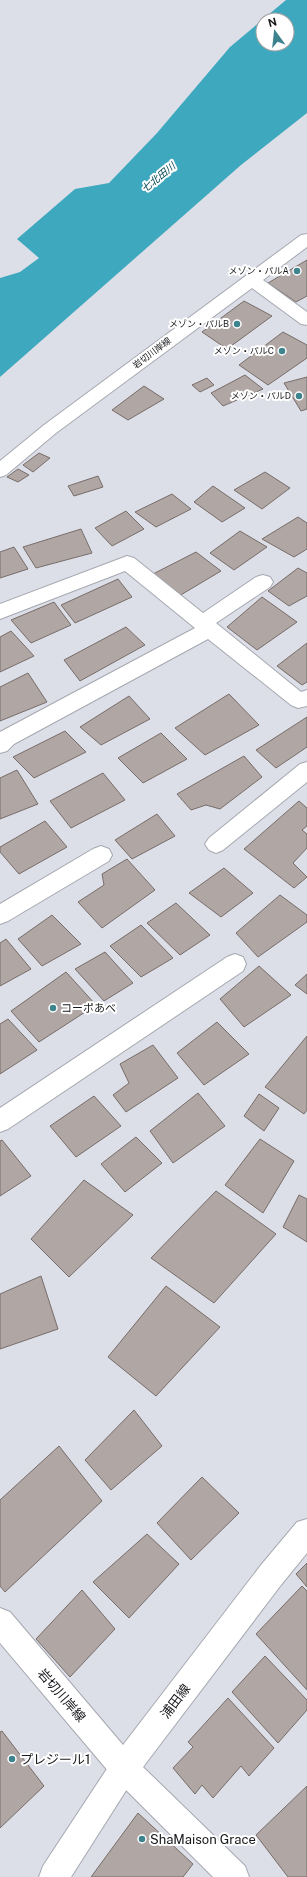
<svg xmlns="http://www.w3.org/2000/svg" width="307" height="1877" font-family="'Public Sans','Noto Sans JP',sans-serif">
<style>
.water{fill:#3ea8be;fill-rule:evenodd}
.building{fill:#b0a6a3;stroke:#776d6a}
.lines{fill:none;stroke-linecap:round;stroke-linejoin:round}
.minor-casing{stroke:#a6a8b0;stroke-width:2}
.tertiary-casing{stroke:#a6a8b0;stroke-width:2}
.minor{fill:#fff;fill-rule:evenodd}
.tertiary{fill:#fff;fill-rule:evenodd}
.poi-dot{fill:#3e848e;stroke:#fff;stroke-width:1.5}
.labels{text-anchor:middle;stroke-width:4;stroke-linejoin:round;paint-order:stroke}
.far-poi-label{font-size:9px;fill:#16171a;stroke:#fff;text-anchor:end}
.far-street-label{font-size:9px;fill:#16171a;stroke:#fff}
.far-water-label{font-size:10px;font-style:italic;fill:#024551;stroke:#fff}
.poi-label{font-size:11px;fill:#16171a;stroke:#fff;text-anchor:start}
.near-street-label{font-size:13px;fill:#16171a;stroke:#fff}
.near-poi-label{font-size:13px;fill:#16171a;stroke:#fff;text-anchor:start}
</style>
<rect width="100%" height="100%" fill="#dddfe8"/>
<path class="water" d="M286 0H307V113L241 165 0 377V278L20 272 39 258 17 239 75 189 109 183 157 133 230 47ZM263 20H287V44H263Z"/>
<g class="building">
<polygon points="307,260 307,296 296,302 268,283"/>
<polygon points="244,301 272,316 227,349 202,332"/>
<polygon points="283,332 307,345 307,358 268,385 239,365"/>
<polygon points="245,375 263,389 223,406 211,393"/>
<polygon points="307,377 307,409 301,411 284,383"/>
<polygon points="207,378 214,385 200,392 192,385"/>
<polygon points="144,386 164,399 128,420 112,410"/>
<polygon points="39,453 50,458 33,472 23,465"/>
<polygon points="18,469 29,475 18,482 7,477"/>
<polygon points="265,472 290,488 262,509 234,490"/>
<polygon points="98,476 103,487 74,496 68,486"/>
<polygon points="213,486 245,508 222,522 194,502"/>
<polygon points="172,494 191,509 156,527 135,512"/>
<polygon points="126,511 144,529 112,546 95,528"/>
<polygon points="298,517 307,523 307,549 294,557 262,539"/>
<polygon points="81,529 92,553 36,568 23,547"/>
<polygon points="240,531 267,547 234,570 210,553"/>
<polygon points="14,547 28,569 0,578 0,552"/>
<polygon points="196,552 221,571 179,596 153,574"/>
<polygon points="298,568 307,573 307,596 289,606 268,591"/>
<polygon points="118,579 132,597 75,623 61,605"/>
<polygon points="262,597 297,622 257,650 227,627"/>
<polygon points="54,602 71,625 31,643 11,620"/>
<polygon points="126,627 145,645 80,681 64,660"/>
<polygon points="11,631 34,656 0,672 0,637"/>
<polygon points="307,643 307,682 302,685 277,666"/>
<polygon points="28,673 47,702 0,721 0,687"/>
<polygon points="229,694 259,725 205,755 175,728"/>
<polygon points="129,696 150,719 101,745 80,727"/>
<polygon points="307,717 307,747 276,768 256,750"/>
<polygon points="65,731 86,752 34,778 13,757"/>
<polygon points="161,733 187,759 143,783 118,758"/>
<polygon points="244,756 262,777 220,809 206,805 191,810 177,794"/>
<polygon points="17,770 38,804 0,819 0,778"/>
<polygon points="103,773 125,800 71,828 50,801"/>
<polygon points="299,801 307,808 307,826 302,830 307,834 307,848 293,863 307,877 294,888 244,849"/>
<polygon points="157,814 175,836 132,859 115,840"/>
<polygon points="45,821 67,847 19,874 0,852 0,847"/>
<polygon points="127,859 155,890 102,928 78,902 104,885 102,874"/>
<polygon points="224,868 253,893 221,917 189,893"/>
<polygon points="280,895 307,915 307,922 258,957 236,933"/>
<polygon points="176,903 210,935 180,955 147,923"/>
<polygon points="52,915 81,944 42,966 18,939"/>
<polygon points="141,925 173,958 141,977 110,946"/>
<polygon points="6,939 31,969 0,986 0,943"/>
<polygon points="105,952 133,983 104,1001 75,969"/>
<polygon points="259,966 291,995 244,1027 220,999"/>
<polygon points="66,972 96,1005 39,1042 11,1011"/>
<polygon points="307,974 307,994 295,985"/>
<polygon points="8,1019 37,1050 0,1074 0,1024"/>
<polygon points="217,1022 249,1054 204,1085 177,1053"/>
<polygon points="307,1036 307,1110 304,1114 265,1087"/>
<polygon points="153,1045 178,1078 126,1112 113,1095 129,1083 120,1064"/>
<polygon points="198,1093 225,1126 173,1163 150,1131"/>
<polygon points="259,1094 279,1108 264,1131 244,1116"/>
<polygon points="94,1096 121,1126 76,1157 50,1126"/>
<polygon points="136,1137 162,1163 125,1192 101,1164"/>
<polygon points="260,1139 294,1161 263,1213 225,1185"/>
<polygon points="2,1140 31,1176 0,1196 0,1141"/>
<polygon points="84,1180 133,1215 69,1277 31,1239"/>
<polygon points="216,1191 276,1234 214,1303 151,1258"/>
<polygon points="299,1195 307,1199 307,1242 283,1227"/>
<polygon points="41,1276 58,1329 0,1349 0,1294"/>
<polygon points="166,1286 220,1327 156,1396 108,1357"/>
<polygon points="134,1410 162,1446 111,1490 85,1460"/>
<polygon points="59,1446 102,1501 5,1592 0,1586 0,1500"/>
<polygon points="202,1477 239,1513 191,1560 157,1523"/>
<polygon points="147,1534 179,1564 129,1618 93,1582"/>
<polygon points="307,1563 307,1587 296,1574"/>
<polygon points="302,1586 307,1591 307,1690 256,1634"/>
<polygon points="82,1590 115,1629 70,1677 36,1639"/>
<polygon points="265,1656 307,1700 307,1710 278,1743 232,1692"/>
<polygon points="228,1698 274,1748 249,1776 241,1766 213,1798 202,1785 195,1794 173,1768 193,1747 188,1742"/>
<polygon points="2,1731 44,1786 0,1828 0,1732"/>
<polygon points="307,1786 307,1877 288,1877 256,1835"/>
<polygon points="138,1813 193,1864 183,1877 91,1877"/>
</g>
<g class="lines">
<defs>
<g id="minor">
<polygon points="307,234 307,247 263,280 307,312 307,325 301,324 252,288 56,433 6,475 0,477 0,461 44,425 301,235"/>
<polygon points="127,556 134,558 203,613 256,577 263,575 270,577 273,582 270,587 216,623 301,692 307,690 307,706 298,708 291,705 208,639 14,744 7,751 0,753 0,732 195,628 125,571 0,619 0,604"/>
<polygon points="307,762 307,782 223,850 216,853 209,850 205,844 209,838 300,764"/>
<polygon points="101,846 109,849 112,855 109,861 8,921 0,924 0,904 93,849"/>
<polygon points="235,954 243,957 246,964 243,971 8,1129 0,1132 0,1108 227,957"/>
<polygon points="307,1519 307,1553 281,1585 143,1767 245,1866 249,1877 213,1877 114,1778 0,1643 0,1608 10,1612 123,1745 261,1565 297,1522"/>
</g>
<polygon id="tertiary" points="124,1754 134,1758 138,1768 134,1778 71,1877 39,1877 43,1866 114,1758"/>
</defs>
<use href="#minor" class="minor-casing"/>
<use href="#tertiary" class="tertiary-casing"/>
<use href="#minor" class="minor"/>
<use href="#tertiary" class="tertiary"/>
</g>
<g class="poi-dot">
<circle cx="297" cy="271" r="4"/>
<circle cx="237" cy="324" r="4"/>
<circle cx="282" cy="351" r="4"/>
<circle cx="299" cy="396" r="4"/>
<circle cx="53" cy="1008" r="4"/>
<circle cx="12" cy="1759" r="4"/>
<circle cx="142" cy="1839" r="4"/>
</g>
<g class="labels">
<g class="far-poi-label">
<text x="289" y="274">メゾン・パルA</text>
<text x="229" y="327">メゾン・パルB</text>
<text x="274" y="354">メゾン・パルC</text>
<text x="291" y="399">メゾン・パルD</text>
</g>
<g class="far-street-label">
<text transform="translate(152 353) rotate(-37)" y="3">岩切川岸線</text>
</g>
<g class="far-water-label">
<text transform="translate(158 177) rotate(-39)" y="4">七北田川</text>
</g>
<g class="poi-label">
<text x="61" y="1012">コーポあべ</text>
</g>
<g class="near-street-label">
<text transform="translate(62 1695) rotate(49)" y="5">岩切川岸線</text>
<text transform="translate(175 1701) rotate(-53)" y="5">浦田線</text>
</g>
<g class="near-poi-label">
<text x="20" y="1764">プレジール1</text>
<text x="150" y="1844">ShaMaison Grace</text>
</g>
</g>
<g transform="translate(275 32) rotate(345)"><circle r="19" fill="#ffffff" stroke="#a2a2a3"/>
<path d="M0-3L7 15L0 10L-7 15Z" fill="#3e848e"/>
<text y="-6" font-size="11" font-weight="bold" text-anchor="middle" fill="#16171a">N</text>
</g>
</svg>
